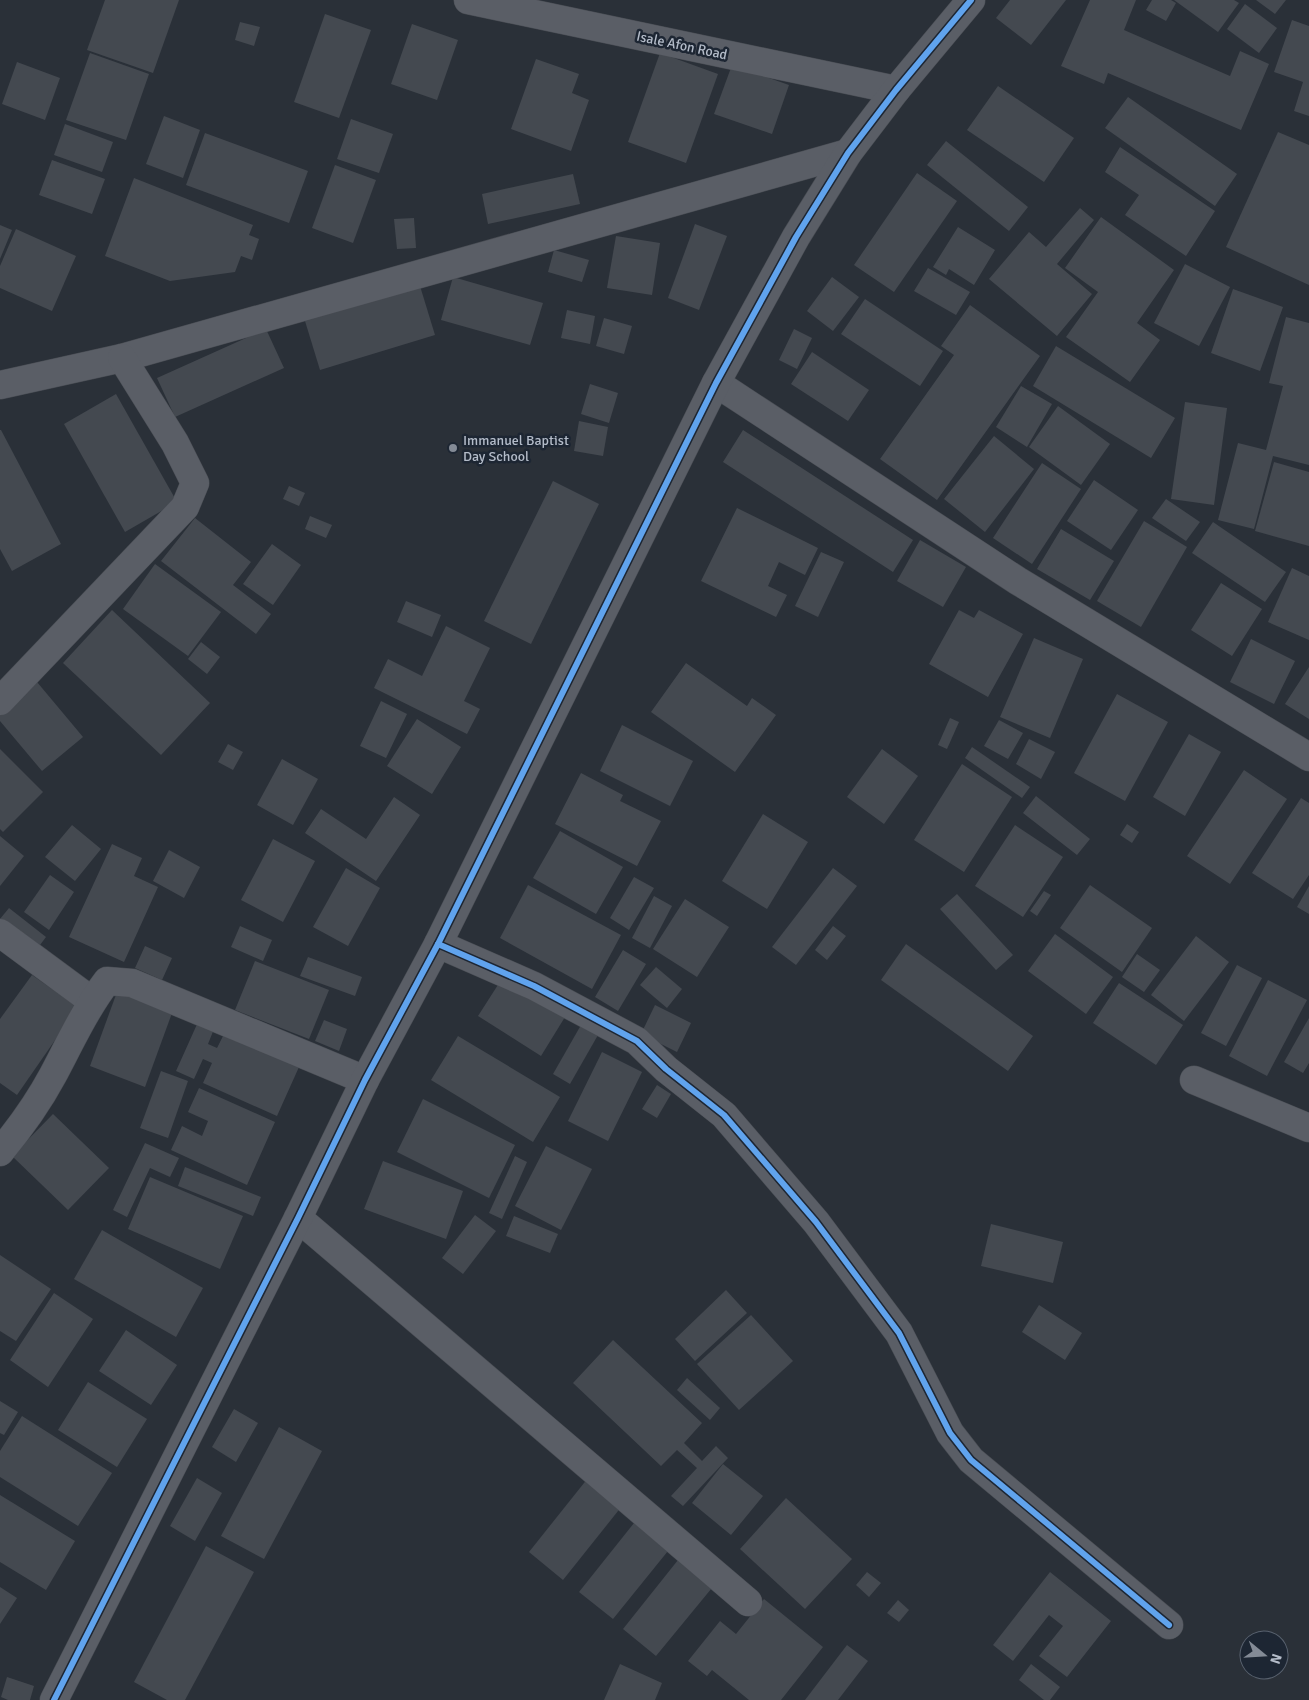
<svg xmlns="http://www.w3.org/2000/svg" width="1309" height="1700" font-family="Signika,sans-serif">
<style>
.building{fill:#444950}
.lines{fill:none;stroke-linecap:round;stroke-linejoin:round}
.minor-casing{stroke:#484c53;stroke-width:29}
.minor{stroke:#5a5e66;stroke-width:28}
.cycleway-casing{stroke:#1d2633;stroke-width:9}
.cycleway{stroke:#60a3ed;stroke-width:6}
.poi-dot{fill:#848b96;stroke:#1d2633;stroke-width:2}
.labels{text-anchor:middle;stroke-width:5;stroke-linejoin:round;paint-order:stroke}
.street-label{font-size:14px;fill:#b4bcc9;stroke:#1d2633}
.poi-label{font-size:14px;fill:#b4bcc9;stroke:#1d2633;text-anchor:start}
</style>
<rect width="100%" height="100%" fill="#2a3038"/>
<g class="building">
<polygon points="105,0 179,0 153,73 87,50"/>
<polygon points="1010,0 1066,0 1031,45 996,18"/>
<polygon points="1090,0 1136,0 1124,30 1230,76 1240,51 1269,64 1241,130 1108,73 1104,84 1061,66"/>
<polygon points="1152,0 1171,0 1176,3 1166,21 1146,10"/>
<polygon points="1174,0 1234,0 1239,3 1218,32"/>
<polygon points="1256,0 1286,0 1275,14"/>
<polygon points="1245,4 1277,28 1259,53 1227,29"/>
<polygon points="325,14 371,30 339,118 294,102"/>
<polygon points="1292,20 1309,26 1309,116 1294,111 1303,82 1274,72"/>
<polygon points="240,22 260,27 254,46 235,40"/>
<polygon points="412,24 458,40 437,100 391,84"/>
<polygon points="90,53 149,74 126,140 66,120"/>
<polygon points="660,53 718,74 686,163 628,142"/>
<polygon points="536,59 579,74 572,93 589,100 571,151 511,129"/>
<polygon points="17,62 60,78 45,120 2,104"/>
<polygon points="732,65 789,85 772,134 714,114"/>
<polygon points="998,86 1074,138 1044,182 967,130"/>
<polygon points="1128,97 1237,174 1215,206 1105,128"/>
<polygon points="164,116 200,130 183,178 146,164"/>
<polygon points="351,119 393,134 379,173 337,159"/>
<polygon points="65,124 113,142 102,172 54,155"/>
<polygon points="1278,132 1309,145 1309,285 1226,247"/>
<polygon points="205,133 308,171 289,223 186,185"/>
<polygon points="946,141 1028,207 1009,231 927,165"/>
<polygon points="1120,147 1215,211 1186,256 1125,215 1139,195 1105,172"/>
<polygon points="52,160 105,179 92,214 39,195"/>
<polygon points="335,165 376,180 353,243 312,228"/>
<polygon points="917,173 957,201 894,292 854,265"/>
<polygon points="573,174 580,204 488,224 482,194"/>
<polygon points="134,178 253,225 249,235 259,239 252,260 241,256 235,272 170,281 105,256"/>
<polygon points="1080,208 1094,220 1057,264 1092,294 1057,336 989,279 1029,232 1046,247"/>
<polygon points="1101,217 1174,270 1137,323 1160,340 1130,382 1066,337 1098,292 1065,268"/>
<polygon points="414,218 416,248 397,249 394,219"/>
<polygon points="695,224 727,236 699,310 668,298"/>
<polygon points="0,225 12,230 0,259"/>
<polygon points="958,227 995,250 974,285 949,269 946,275 933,267"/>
<polygon points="16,229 76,256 52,311 0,288 0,266"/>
<polygon points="616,236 660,243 652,295 607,288"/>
<polygon points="554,250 589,260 582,282 548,272"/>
<polygon points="1185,264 1230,287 1199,346 1154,323"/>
<polygon points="928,268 970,292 956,315 914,291"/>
<polygon points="453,277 543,303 530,345 441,320"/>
<polygon points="832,277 859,297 833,331 807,311"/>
<polygon points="420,286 435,335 320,370 305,321"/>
<polygon points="1233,289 1283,307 1260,371 1211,353"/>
<polygon points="865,299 943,351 920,386 841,334"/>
<polygon points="970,305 1040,356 937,500 880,459 954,355 941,346"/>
<polygon points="567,310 595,316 590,344 561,338"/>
<polygon points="1286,317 1309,323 1309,465 1273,456 1254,529 1218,520 1238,443 1266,450 1283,386 1269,383"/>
<polygon points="604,318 632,326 624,354 596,346"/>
<polygon points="266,329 284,368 175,417 157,378"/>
<polygon points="794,329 812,338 797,369 779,360"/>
<polygon points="1056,346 1175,418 1151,458 1033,386"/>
<polygon points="812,352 869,390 848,421 791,384"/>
<polygon points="590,384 618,393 609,423 581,414"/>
<polygon points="1021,386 1052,404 1027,447 996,427"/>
<polygon points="116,394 177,502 125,532 64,424"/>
<polygon points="1185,402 1227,408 1214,505 1171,499"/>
<polygon points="1058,406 1110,444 1081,485 1029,447"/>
<polygon points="579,421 608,427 603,456 574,451"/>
<polygon points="0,430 1,430 61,544 12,571 0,549"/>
<polygon points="743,430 913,540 893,572 723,462"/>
<polygon points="994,436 1034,469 985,532 944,499"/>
<polygon points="1274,462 1309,472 1309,546 1255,531"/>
<polygon points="1042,463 1081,489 1032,564 993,538"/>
<polygon points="1094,480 1138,510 1111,550 1067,521"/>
<polygon points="553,481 599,504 531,644 484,621"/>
<polygon points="289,486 305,493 299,506 283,499"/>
<polygon points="1166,499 1200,522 1186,541 1152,518"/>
<polygon points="737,508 818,548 805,575 779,562 768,586 787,595 776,617 701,581"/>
<polygon points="310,516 332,525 326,538 305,529"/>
<polygon points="195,518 251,562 233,585 271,614 256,634 161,561"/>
<polygon points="1144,521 1187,547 1141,627 1097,601"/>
<polygon points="1213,522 1286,572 1265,602 1192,553"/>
<polygon points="1061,529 1114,561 1090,600 1037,569"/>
<polygon points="920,540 966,567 943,607 897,581"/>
<polygon points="272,544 301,565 273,605 243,584"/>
<polygon points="821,552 844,562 818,617 795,606"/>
<polygon points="155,564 221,612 188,656 123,609"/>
<polygon points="1292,568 1309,576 1309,640 1268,622"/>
<polygon points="1221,583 1262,609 1232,656 1191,630"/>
<polygon points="406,601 441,615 432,637 397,622"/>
<polygon points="112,610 210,703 161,755 63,663"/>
<polygon points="959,610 974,618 979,610 1023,634 988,697 929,664"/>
<polygon points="446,626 490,648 464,701 480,709 467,734 374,688 388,659 422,676"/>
<polygon points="1034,638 1083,659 1050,738 1000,717"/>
<polygon points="1251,639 1295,661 1274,704 1230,682"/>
<polygon points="201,642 220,657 207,674 188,659"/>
<polygon points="686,663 747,706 752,698 776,715 735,772 651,712"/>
<polygon points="1309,667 1309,719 1285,704"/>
<polygon points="37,682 83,737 42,771 0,721 0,713"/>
<polygon points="1117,694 1168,722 1125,801 1074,773"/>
<polygon points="381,701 407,714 386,758 360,746"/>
<polygon points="950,718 959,722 947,749 938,745"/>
<polygon points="417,719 461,747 432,794 387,766"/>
<polygon points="999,720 1023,733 1008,759 984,746"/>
<polygon points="622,725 693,761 670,806 600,771"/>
<polygon points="1189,734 1221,752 1185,816 1153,797"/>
<polygon points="1029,739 1055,752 1041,779 1016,764"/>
<polygon points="228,744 243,752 233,770 218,762"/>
<polygon points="972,747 1030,787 1022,798 965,758"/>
<polygon points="0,749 43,792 3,832 0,829"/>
<polygon points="882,749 918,776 884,824 847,797"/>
<polygon points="282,759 318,779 293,825 257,805"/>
<polygon points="962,764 1012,797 964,872 914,840"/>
<polygon points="1244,770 1287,799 1230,884 1187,856"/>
<polygon points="581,773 623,795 620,801 661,821 637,866 555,824"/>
<polygon points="1036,796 1090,839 1077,855 1023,813"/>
<polygon points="394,797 420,815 376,881 305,833 321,809 366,839"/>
<polygon points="1301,798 1309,803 1309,875 1293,899 1252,873"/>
<polygon points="763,814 808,842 767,909 722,881"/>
<polygon points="1127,824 1139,832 1132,843 1120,835"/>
<polygon points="72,825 101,849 75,881 45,857"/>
<polygon points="1015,825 1063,857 1023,917 975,886"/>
<polygon points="560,831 623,867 596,914 533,878"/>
<polygon points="0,836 24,856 0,886"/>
<polygon points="273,839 315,861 283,922 241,900"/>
<polygon points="112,844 142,858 134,876 158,887 124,962 69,937"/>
<polygon points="169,850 200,867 184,898 153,881"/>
<polygon points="346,868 380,888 348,946 313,927"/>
<polygon points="833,868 857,886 796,965 772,947"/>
<polygon points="50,875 74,892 49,930 24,912"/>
<polygon points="634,877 654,888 629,930 610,918"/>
<polygon points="528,885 621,935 592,989 500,938"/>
<polygon points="1090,885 1152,928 1122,972 1060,928"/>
<polygon points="1309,886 1309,914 1297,907"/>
<polygon points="1044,891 1051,895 1037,916 1030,911"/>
<polygon points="957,894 1013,955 996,970 940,909"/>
<polygon points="654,896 672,906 650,948 632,938"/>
<polygon points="685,899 729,927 697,977 653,949"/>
<polygon points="9,908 46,937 34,953 0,926 0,919"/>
<polygon points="240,926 272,940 263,961 231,947"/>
<polygon points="833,926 846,936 827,960 815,950"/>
<polygon points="1055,934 1113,977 1086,1014 1028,971"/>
<polygon points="1196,936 1229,962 1184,1021 1151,995"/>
<polygon points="906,944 1033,1036 1008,1071 881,980"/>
<polygon points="145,946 172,958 162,980 135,968"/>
<polygon points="623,950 646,964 618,1011 595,997"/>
<polygon points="1137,954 1160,970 1144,992 1122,977"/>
<polygon points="308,957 362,977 355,996 300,976"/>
<polygon points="255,961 329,990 309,1039 235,1010"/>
<polygon points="1237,965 1262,978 1226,1046 1201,1033"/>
<polygon points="656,967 682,989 667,1008 640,985"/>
<polygon points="32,975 78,1007 17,1095 0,1083 0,1019"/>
<polygon points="503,977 565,1017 541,1056 478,1016"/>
<polygon points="1268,980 1307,1000 1267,1076 1229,1056"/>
<polygon points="1119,983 1183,1025 1156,1065 1093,1023"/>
<polygon points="117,992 172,1013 145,1087 90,1066"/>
<polygon points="655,1005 691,1023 677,1052 641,1034"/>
<polygon points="1309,1018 1309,1063 1303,1073 1284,1062"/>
<polygon points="324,1020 347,1029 339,1051 315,1041"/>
<polygon points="198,1022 214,1029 208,1044 217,1048 224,1034 299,1067 277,1116 203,1083 212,1063 203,1059 194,1079 176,1071"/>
<polygon points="581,1025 598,1035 570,1084 553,1074"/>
<polygon points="458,1036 560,1097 533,1142 431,1080"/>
<polygon points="602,1052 642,1072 608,1141 568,1121"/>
<polygon points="161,1071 188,1081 168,1138 140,1128"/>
<polygon points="657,1085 671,1094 657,1118 642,1109"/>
<polygon points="199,1088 275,1122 247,1185 171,1150 182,1126 202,1136 208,1121 188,1112"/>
<polygon points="423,1099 515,1145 489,1198 397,1152"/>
<polygon points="53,1114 109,1168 68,1210 12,1156"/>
<polygon points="145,1143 179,1158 170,1177 150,1168 127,1217 113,1210"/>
<polygon points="546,1146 592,1169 561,1230 515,1206"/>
<polygon points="515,1156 527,1162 502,1219 489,1213"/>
<polygon points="383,1161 463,1191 446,1239 364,1209"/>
<polygon points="185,1167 261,1197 253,1216 178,1186"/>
<polygon points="150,1177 243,1216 220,1269 128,1229"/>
<polygon points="475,1215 496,1231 463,1274 442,1258"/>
<polygon points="514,1216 558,1234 550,1253 506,1236"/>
<polygon points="991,1224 1063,1242 1053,1283 981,1266"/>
<polygon points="102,1230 203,1288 176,1337 74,1279"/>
<polygon points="0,1255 51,1289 16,1341 0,1331"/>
<polygon points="726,1290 747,1313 695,1361 675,1339"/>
<polygon points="54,1293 93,1319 48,1387 10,1360"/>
<polygon points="1039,1305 1082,1333 1065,1360 1022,1332"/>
<polygon points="751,1315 793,1361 739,1410 697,1364"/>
<polygon points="126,1330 177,1365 151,1405 99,1371"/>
<polygon points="613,1340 702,1423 684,1443 702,1461 716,1446 728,1458 683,1506 671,1496 697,1468 677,1450 661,1466 573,1383"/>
<polygon points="687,1378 720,1408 710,1420 677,1390"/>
<polygon points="88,1382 147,1419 117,1467 58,1430"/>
<polygon points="0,1401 18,1412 4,1435 0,1433"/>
<polygon points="234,1409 258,1423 236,1462 212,1447"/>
<polygon points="22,1416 112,1473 78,1526 0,1477 0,1451"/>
<polygon points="279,1427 322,1451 264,1559 221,1536"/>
<polygon points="723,1464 763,1496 731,1535 692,1503"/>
<polygon points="197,1478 222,1493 195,1541 170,1526"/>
<polygon points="588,1478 622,1506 563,1580 529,1552"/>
<polygon points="0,1495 75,1541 46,1590 0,1562"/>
<polygon points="786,1498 852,1559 805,1609 740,1549"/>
<polygon points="638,1518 672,1546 613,1619 579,1592"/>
<polygon points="206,1546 254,1572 185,1700 167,1700 134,1682"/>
<polygon points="682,1555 716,1583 656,1656 623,1629"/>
<polygon points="867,1572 881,1583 869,1597 856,1585"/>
<polygon points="1050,1572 1111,1621 1067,1677 1039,1656 1063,1626 1049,1615 1013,1661 993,1645"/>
<polygon points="0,1587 17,1598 0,1624"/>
<polygon points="764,1599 823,1647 781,1700 749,1700 712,1670 707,1676 688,1661 720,1621 736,1634"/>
<polygon points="898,1600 909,1610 899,1622 887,1613"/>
<polygon points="847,1645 868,1661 838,1700 805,1700"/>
<polygon points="620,1664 662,1683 655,1700 604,1700"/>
<polygon points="1031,1664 1060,1687 1050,1700 1044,1700 1019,1680"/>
<polygon points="7,1677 34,1686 30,1700 8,1700 1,1697"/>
</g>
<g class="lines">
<defs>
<g id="minor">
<polyline points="468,0 896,90"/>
<polyline points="716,383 1018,581 1309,757"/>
<polyline points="0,385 122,358 848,153"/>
<polyline points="0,701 185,507 195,483 175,443 122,358"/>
<polyline points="0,933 92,1001"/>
<polyline points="438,944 534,986 637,1041 666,1069 724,1115 816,1222 899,1333 950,1433 971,1460 1169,1625"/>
<polyline points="1194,1080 1309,1128"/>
<path d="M0 1152C20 1128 38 1103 53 1075 70 1043 85 1010 107 981L132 983 365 1080"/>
<polyline points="298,1218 748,1602"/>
<polyline points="54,1700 298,1218 365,1080 438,944 716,383 796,237 848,153 896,90 971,0"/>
</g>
</defs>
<use href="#minor" class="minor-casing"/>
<use href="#minor" class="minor"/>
<defs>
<g id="cycleway">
<polyline points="438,944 534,986 637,1041 666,1069 724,1115 816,1222 899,1333 950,1433 971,1460 1169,1625"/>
<polyline points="54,1700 298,1218 365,1080 438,944 716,383 796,237 848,153 896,90 971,0"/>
</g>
</defs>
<use href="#cycleway" class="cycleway-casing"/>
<use href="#cycleway" class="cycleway"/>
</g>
<circle class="poi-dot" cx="453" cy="448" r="5"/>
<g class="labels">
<g class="street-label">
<text transform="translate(682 45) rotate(12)" y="5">Isale Afon Road</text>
</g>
<g class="poi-label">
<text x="463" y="445">Immanuel Baptist<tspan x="463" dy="16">Day School</tspan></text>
</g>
</g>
<g transform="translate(1264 1655) rotate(108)"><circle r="24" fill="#1d2633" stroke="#59626f"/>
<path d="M0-4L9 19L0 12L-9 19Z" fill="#848b96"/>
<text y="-8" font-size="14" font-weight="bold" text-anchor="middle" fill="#b4bcc9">N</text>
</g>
</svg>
